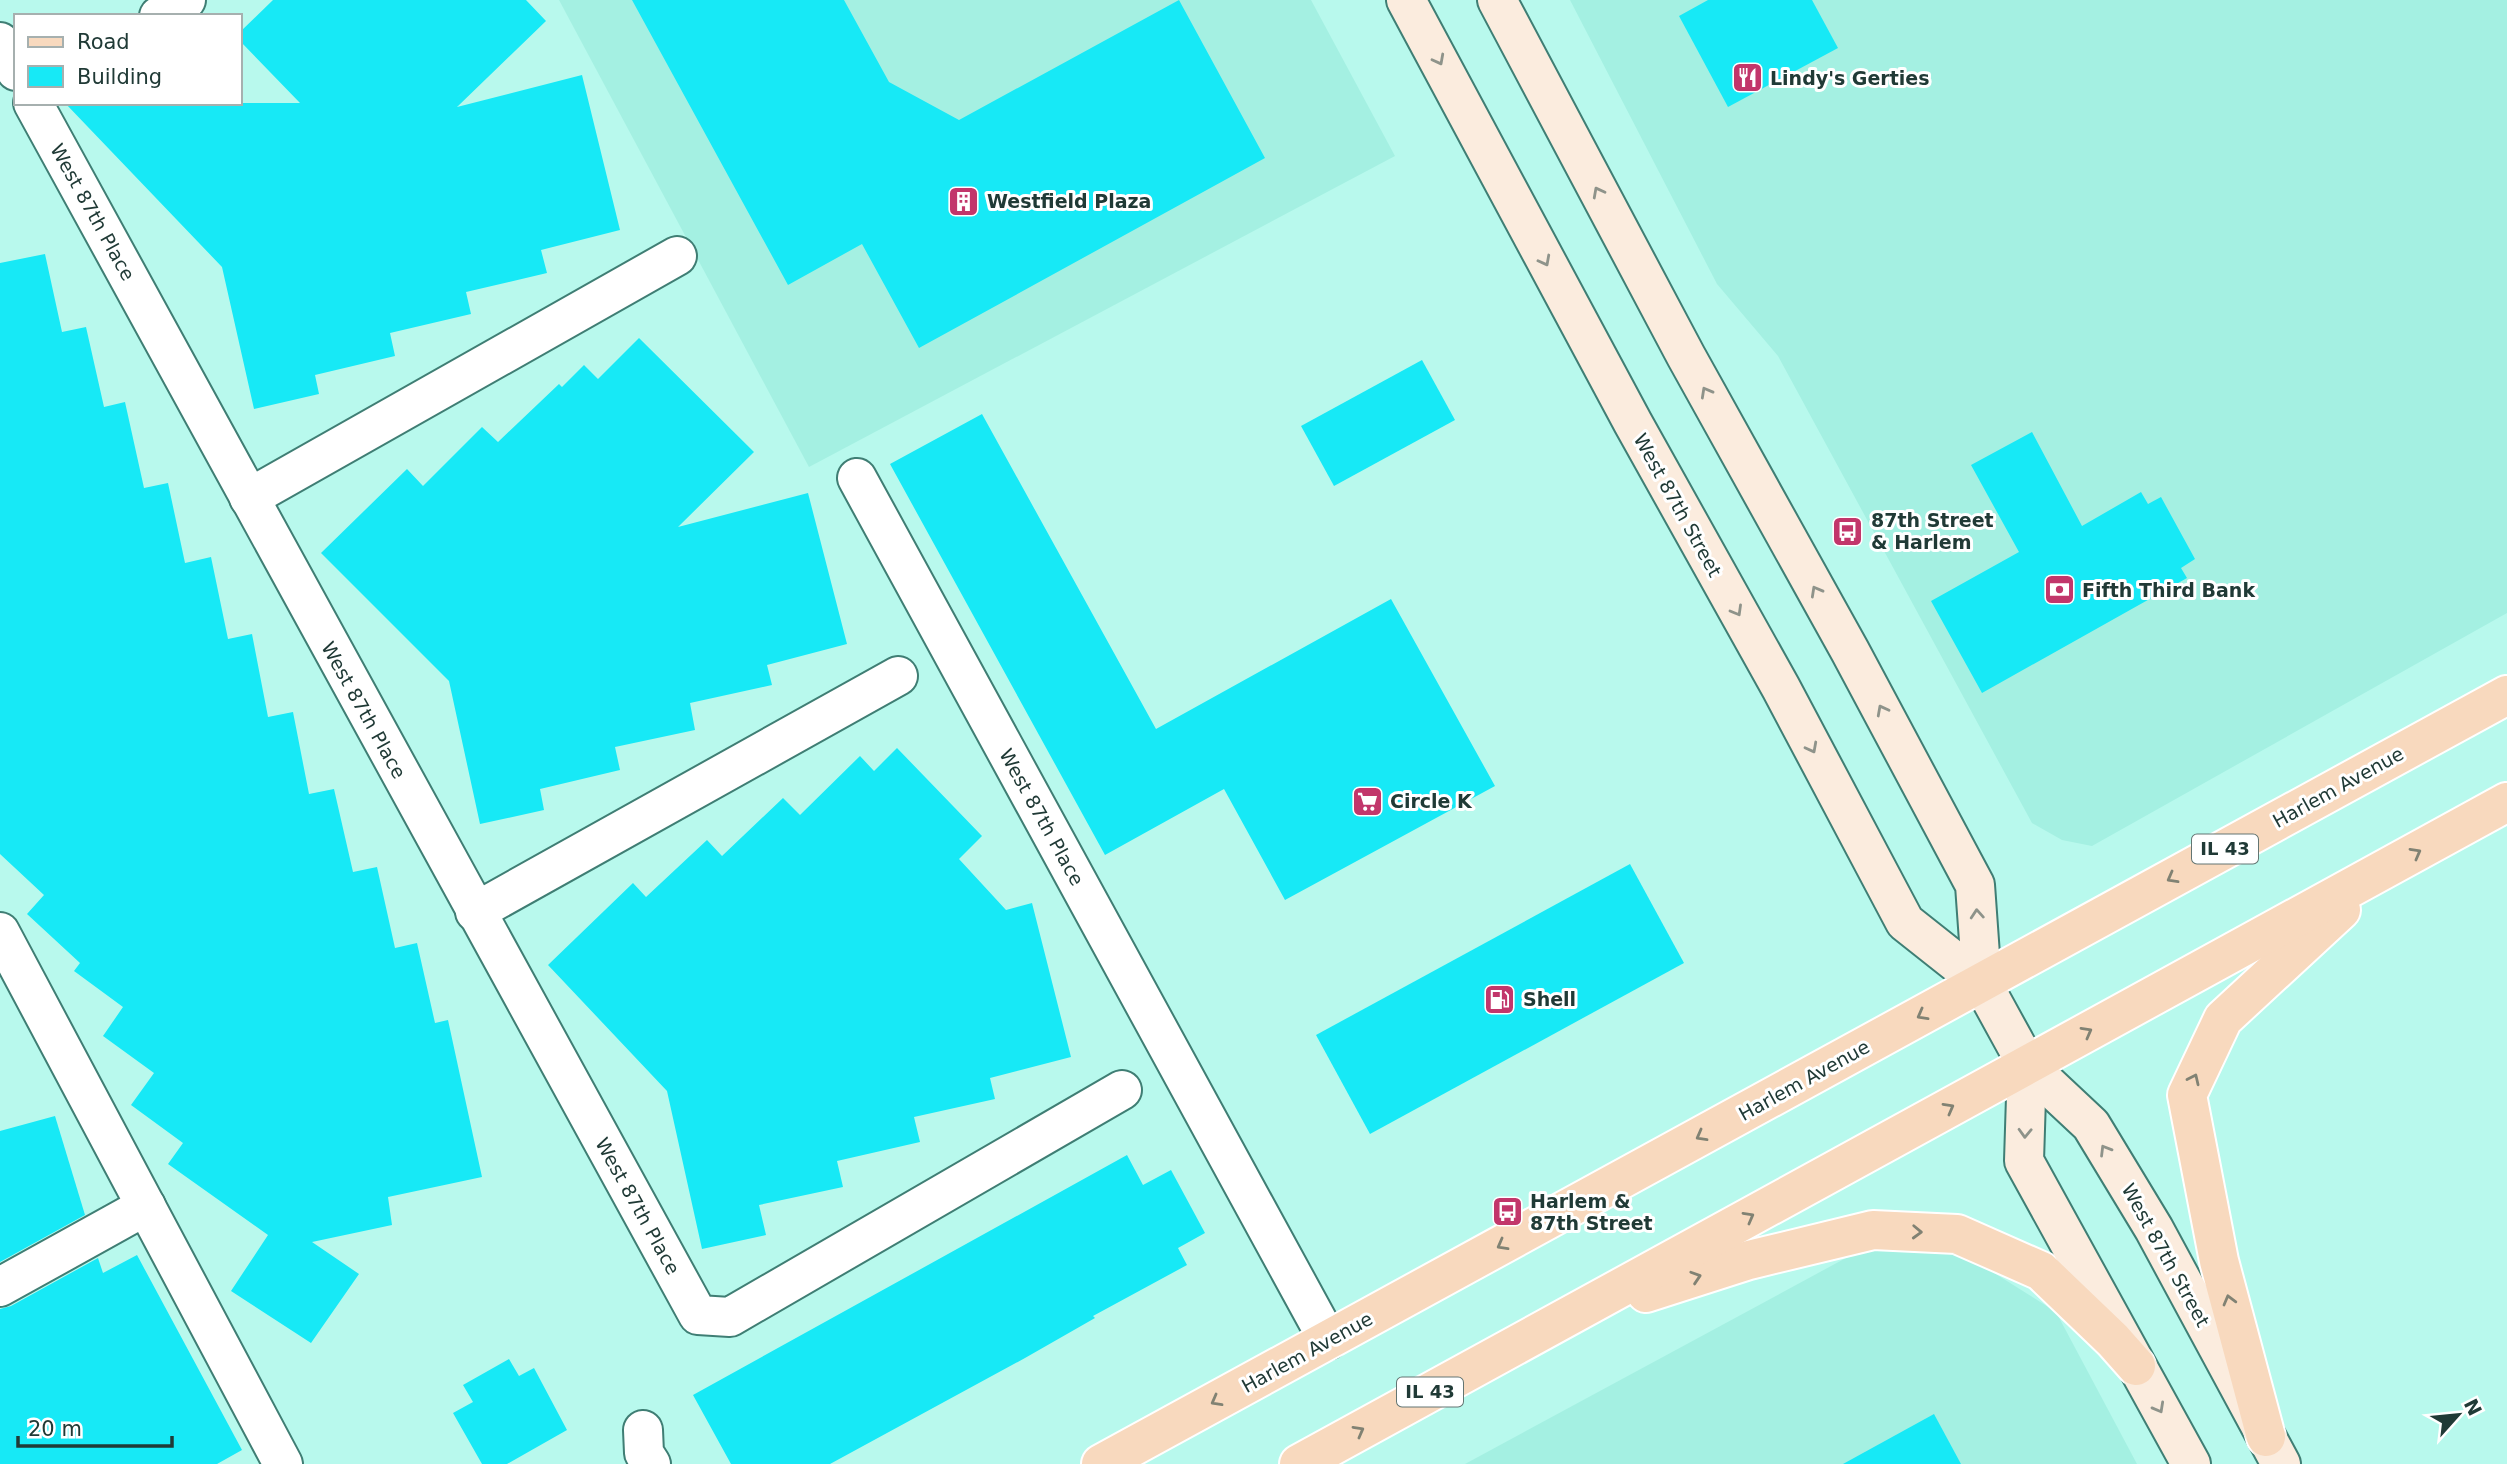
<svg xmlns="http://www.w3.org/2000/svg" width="2507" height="1464" font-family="'DejaVu Sans',sans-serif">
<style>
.built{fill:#a4f0e2}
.building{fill:#17e9f6}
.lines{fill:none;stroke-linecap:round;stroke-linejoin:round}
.street-casing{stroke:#3f7e74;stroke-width:42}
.secondary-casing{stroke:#3f7e74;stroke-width:42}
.primary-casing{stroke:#fff;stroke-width:42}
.street{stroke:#fff;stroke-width:38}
.secondary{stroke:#fbecde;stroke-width:38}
.primary{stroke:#f8d9be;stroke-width:38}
.oneway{stroke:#8e938a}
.oneway2{stroke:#818273}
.labels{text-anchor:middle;stroke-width:6;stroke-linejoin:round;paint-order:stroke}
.shield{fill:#fff;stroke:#637572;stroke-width:2}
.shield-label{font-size:18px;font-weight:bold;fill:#203a36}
.poi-label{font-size:19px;font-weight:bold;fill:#203a36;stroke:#fff;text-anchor:start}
.street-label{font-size:19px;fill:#203a36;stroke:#fff}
</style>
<rect width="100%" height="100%" fill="#b8f9ed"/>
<g class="built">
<polygon points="559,0 1311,0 1395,156 809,467"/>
<polygon points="1570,0 2507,0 2507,613 2092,846 2062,840 2032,823 1778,356 1717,284"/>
<polygon points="1881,1239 1972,1259 2056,1312 2137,1464 1465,1464"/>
</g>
<g class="building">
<polygon points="273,0 526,0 546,21 457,107 582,75 620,230 541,250 547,273 466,292 471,314 390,333 395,356 315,375 319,394 254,409 222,267 65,103 300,103 240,41 240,32"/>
<polygon points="632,0 844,0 889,82 959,120 1179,0 1265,158 919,348 862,244 788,285"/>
<polygon points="1708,0 1812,0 1838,48 1728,107 1679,16"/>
<polygon points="45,254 62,332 86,327 104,407 125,402 144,488 168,483 185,563 211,557 228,639 252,634 268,717 293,712 309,794 334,789 353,872 377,867 395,948 417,943 435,1023 448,1020 482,1177 388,1197 392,1225 312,1242 359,1274 311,1343 231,1291 268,1235 168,1164 183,1143 131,1105 154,1073 103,1036 123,1007 74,971 80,963 27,914 44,895 0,854 0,263"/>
<polygon points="639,338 754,452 678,527 808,493 847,644 767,665 772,685 690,703 695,730 615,747 620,770 540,789 544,810 480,824 449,681 321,553 407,469 423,486 482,427 498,442 559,384 562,387 584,365 598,379"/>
<polygon points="1422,360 1455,420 1334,486 1301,426"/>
<polygon points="982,414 1156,729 1391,599 1495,786 1285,900 1224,789 1105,855 890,464"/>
<polygon points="2032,432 2082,526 2141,492 2148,504 2161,497 2195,559 2181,568 2187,578 1982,693 1931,601 2019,552 1971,465"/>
<polygon points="897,748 982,836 959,859 1006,910 1032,903 1071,1057 990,1078 995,1099 914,1117 920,1142 837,1161 843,1187 759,1205 766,1235 702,1249 667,1091 548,965 633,883 646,897 707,840 722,856 783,798 800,815 860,756 874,771"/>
<polygon points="1630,864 1684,963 1370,1134 1316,1035"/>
<polygon points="55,1116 85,1215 0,1262 0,1131"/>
<polygon points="1127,1155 1143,1185 1171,1170 1205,1233 1178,1248 1187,1265 1093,1316 1095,1318 1025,1358 830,1464 731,1464 693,1395"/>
<polygon points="137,1255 242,1450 217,1464 0,1464 0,1309 11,1306 98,1258 103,1273"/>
<polygon points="509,1359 519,1376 534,1368 567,1430 507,1464 482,1464 453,1413 473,1402 463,1385"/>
<polygon points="1934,1414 1961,1464 1843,1464"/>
</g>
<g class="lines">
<defs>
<g id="street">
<polyline points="159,16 186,0"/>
<polyline points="0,42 16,71"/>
<polyline points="33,103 698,1315 730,1317 1122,1090"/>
<polyline points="857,478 1328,1340"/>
<polyline points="249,498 677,256"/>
<polyline points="475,912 898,676"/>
<polyline points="0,932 283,1464"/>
<polyline points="0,1287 146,1206"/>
<polyline points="643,1430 644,1453 651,1464"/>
</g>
<g id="secondary">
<polyline points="1406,0 1633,423 1781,688 1905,922 1982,983 2027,1065 2091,1125 2154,1229 2281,1464"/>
<polyline points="1497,0 1686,356 1850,651 1975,885 1982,983"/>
<polyline points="2027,1065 2024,1161 2191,1464"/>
</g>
<g id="primary">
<polyline points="1646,1293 1749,1260 1873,1230 1957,1234 2041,1271 2113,1340 2136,1366"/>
<polyline points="2266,1437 2219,1261 2187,1095 2223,1019 2341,910"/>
<polyline points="1101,1464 2507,695"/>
<polyline points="1299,1464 2507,802"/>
</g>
</defs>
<use href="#street" class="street-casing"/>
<use href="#secondary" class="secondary-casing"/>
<use href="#primary" class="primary-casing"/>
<use href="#street" class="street"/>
<use href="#secondary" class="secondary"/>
<use href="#primary" class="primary"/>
</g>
<defs><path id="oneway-chevron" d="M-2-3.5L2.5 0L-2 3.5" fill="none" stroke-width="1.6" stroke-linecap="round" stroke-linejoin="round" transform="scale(1.75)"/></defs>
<g class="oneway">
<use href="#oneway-chevron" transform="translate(1439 60) rotate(62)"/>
<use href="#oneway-chevron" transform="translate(1598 192) rotate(-118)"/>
<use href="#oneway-chevron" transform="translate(1545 261) rotate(62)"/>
<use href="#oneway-chevron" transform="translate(1706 392) rotate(-119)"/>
<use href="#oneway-chevron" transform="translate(1816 591) rotate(-119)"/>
<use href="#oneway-chevron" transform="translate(1737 611) rotate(60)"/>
<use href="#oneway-chevron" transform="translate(1882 710) rotate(-118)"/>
<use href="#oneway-chevron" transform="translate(1812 748) rotate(62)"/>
<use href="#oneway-chevron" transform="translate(1977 914) rotate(-94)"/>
<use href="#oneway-chevron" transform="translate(2025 1133) rotate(92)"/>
<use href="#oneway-chevron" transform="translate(2105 1150) rotate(-121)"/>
<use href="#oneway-chevron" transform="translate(2159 1408) rotate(61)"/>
</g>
<g class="oneway2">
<use href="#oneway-chevron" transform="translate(2416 853) rotate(-29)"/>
<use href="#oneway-chevron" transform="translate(2172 878) rotate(151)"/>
<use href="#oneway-chevron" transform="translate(1922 1015) rotate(151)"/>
<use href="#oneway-chevron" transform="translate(2087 1032) rotate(-29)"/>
<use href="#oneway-chevron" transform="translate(2194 1079) rotate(-65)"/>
<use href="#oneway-chevron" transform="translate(1949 1108) rotate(-29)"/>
<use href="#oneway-chevron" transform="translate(1701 1136) rotate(151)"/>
<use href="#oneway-chevron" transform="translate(1749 1217) rotate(-29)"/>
<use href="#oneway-chevron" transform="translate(1917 1232) rotate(2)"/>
<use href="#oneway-chevron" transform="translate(1502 1245) rotate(151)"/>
<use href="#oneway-chevron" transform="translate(1696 1277) rotate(-18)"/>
<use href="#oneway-chevron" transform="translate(2229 1300) rotate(-105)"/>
<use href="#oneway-chevron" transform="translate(1216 1401) rotate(151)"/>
<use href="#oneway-chevron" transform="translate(1359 1431) rotate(-29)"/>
</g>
<defs>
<symbol id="restaurant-square" viewBox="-11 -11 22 22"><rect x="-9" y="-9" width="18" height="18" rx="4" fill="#c2366b" stroke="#fff"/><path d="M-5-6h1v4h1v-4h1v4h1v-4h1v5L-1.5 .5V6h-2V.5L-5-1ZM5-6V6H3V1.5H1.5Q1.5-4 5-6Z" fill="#fff"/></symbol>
<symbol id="building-square" viewBox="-11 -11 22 22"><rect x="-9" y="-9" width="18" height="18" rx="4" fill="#c2366b" stroke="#fff"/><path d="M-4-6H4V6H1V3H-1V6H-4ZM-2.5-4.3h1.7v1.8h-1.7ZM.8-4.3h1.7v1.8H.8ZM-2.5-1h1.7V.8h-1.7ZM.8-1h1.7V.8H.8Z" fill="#fff"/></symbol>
<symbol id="bus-square" viewBox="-11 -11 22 22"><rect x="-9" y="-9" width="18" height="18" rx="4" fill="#c2366b" stroke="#fff"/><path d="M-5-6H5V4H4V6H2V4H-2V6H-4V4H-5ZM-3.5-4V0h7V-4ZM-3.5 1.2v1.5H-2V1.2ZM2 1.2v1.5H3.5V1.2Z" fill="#fff"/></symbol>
<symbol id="bank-square" viewBox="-11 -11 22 22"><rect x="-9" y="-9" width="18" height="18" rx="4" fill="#c2366b" stroke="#fff"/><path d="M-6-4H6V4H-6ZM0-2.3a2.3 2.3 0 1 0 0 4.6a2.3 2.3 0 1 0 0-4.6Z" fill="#fff"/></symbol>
<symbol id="supermarket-square" viewBox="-11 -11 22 22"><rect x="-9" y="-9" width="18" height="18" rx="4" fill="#c2366b" stroke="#fff"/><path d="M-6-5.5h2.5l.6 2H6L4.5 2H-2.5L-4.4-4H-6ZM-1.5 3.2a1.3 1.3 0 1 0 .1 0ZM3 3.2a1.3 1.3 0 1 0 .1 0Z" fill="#fff"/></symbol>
<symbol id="fuel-square" viewBox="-11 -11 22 22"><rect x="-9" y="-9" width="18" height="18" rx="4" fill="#c2366b" stroke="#fff"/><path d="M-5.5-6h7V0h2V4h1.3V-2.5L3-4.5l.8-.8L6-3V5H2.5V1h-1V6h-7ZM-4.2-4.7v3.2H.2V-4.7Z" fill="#fff"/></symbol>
</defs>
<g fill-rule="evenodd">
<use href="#restaurant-square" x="1730" y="60" width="35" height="35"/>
<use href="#building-square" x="946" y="184" width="35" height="35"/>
<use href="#bus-square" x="1830" y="514" width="35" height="35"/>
<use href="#bank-square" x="2042" y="572" width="35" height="35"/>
<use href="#supermarket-square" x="1350" y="784" width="35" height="35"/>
<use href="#fuel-square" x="1482" y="982" width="35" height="35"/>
<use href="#bus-square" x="1490" y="1194" width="35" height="35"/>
</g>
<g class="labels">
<g class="shield">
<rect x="2192" y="834.5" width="66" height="29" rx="5"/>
<rect x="1397" y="1377.5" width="66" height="29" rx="5"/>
</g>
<g class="shield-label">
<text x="2225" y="855">IL 43</text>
<text x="1430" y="1398">IL 43</text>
</g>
<g class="poi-label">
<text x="1770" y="85">Lindy's Gerties</text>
<text x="987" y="208">Westfield Plaza</text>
<text x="1871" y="527">87th Street<tspan x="1871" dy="22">&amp; Harlem</tspan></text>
<text x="2082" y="597">Fifth Third Bank</text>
<text x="1390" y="808">Circle K</text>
<text x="1523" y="1006">Shell</text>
<text x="1530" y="1208">Harlem &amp;<tspan x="1530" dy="22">87th Street</tspan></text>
</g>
<g class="street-label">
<text transform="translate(93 212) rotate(61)" y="7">West 87th Place</text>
<text transform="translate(1678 505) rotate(61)" y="7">West 87th Street</text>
<text transform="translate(364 710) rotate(61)" y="7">West 87th Place</text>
<text transform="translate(2338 787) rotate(-29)" y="7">Harlem Avenue</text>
<text transform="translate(1042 817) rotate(61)" y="7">West 87th Place</text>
<text transform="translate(1804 1080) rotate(-29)" y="7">Harlem Avenue</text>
<text transform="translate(638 1206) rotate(61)" y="7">West 87th Place</text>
<text transform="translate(2166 1255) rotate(61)" y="7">West 87th Street</text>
<text transform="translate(1307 1352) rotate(-29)" y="7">Harlem Avenue</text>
</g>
</g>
<rect x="14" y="14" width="228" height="91" fill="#ffffff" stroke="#a6b0af" stroke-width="2"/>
<rect x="28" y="37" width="35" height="10" fill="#f8d9be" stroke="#a6b0af" stroke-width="2"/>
<text x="77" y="49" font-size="21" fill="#203a36">Road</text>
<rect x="28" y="66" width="35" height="21" fill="#17e9f6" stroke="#a6b0af" stroke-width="2"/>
<text x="77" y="84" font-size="21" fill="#203a36">Building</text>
<g transform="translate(2458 1415) rotate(63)" stroke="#ffffff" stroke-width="5" paint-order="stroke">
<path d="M0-5L12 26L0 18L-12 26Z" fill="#203a36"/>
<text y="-10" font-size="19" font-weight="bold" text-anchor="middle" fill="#203a36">N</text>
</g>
<path d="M18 1436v10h154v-10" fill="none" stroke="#203a36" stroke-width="3.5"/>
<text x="28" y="1436" font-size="21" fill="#203a36" stroke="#ffffff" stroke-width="5" paint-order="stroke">20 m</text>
</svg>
